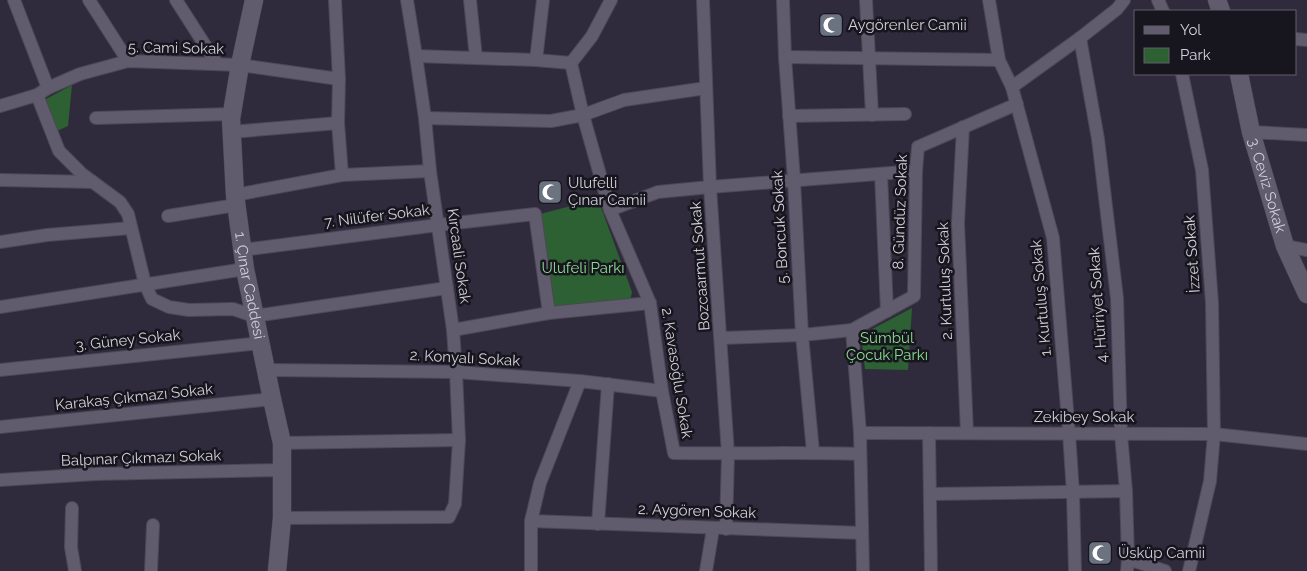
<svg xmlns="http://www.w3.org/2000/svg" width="1307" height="571" font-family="Raleway,sans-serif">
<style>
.green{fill:#2d6032}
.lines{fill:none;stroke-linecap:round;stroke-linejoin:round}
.street-casing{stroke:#4c4856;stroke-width:14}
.secondary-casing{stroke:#4c4856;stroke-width:19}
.street{stroke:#615b6e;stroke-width:12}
.secondary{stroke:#615b6e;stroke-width:18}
.labels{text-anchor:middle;stroke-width:5;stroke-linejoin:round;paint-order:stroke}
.poi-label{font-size:15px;fill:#d2cfda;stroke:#17151d;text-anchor:start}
.street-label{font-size:15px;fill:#d2cfda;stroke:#17151d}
.park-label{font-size:15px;fill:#89dc8f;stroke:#17151d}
</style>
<rect width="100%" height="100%" fill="#302b3c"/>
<g class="green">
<polygon points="72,85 68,126 57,131 46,99"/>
<polygon points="598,199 632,292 630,302 551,310 540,214"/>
<polygon points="912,308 908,370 865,369 861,335"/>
</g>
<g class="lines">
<defs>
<g id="street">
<polyline points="14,0 48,88"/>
<polyline points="89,0 128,61"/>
<polyline points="176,0 217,64"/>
<polyline points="335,0 339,79 338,123 342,175"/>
<polyline points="470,0 476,58"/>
<path d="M611 0 592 36 571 63 583 115 610 210 650 303 662 391 674 453C736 454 798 452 860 454"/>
<polyline points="703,0 710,187 728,454 726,529"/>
<polyline points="783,0 785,57 794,180 802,335 813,452"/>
<polyline points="866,0 872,115"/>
<polyline points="989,0 999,60 1012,87 1053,238 1069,433 1073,493 1075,571"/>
<polyline points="1158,0 1163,11"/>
<polyline points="1080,38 1098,139 1117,298 1121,434 1126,491 1128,559 1127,571"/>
<polyline points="1296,39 1307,40"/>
<polyline points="416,56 536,60 571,63"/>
<polyline points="785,57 999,60"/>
<polyline points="536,60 543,0"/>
<polyline points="1182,74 1202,170 1212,303 1214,434 1210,481 1189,571"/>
<polyline points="1012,87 1080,38 1117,9 1124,0"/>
<polyline points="37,95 59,151 82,174 120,202 128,214 145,284 152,299 169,307 189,310 233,309 254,316 447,288"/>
<polyline points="0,106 37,95 48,88 80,74 128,61 240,65 339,79"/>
<polyline points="789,116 905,114"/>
<polyline points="96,118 231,114"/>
<polyline points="425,118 551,121 583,115 624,100 706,88"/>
<polyline points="963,127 958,223 967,433"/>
<polyline points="231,132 338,123"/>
<polyline points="1251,132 1307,135"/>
<polyline points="881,174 887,311"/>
<polyline points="0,180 93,182"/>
<polyline points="235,195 342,175 430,171"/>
<polyline points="610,210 658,192 710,187 916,171"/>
<polyline points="168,216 236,205"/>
<polyline points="0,242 47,235 131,228"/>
<polyline points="1285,246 1307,250"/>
<polyline points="242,250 438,225 535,214 549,313"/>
<polyline points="0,307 245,269"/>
<polyline points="453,330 549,313 650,303"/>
<polyline points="852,330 860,433 863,571"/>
<polyline points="721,338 802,335 852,330 914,296 916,171 918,147 1017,104"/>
<polyline points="0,370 260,343"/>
<polyline points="267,370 456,372 580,381 662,391"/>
<polyline points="0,427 272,399"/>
<polyline points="860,433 1214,434 1307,444"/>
<polyline points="929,433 931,571"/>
<polyline points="282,443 459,440"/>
<polyline points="0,480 96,474 283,470"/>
<polyline points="930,494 1126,491"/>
<polyline points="72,508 71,547 75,571"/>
<polyline points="282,518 449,517 455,504 459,440 456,372 453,330 430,171 425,118 416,56 407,0"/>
<polyline points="531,521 862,533"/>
<polyline points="598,524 608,384"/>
<polyline points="1128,559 1165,571"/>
<polyline points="151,571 153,525"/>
<polyline points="531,571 531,521 540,483 580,381"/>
<polyline points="706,571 713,529"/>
</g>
<g id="secondary">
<path id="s1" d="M254 0 240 65 231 119 235 195 245 269 272 399 282 443V518L277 571"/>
<polyline points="1217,0 1221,11"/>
<path id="s2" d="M1239 74 1251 132 1285 246 1307 294"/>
</g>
</defs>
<use href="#street" class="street-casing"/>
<use href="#secondary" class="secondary-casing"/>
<use href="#street" class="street"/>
<use href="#secondary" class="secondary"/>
</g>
<defs>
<symbol id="mosque-square" viewBox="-11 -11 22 22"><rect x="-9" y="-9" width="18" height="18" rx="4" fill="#6b7280" stroke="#17151d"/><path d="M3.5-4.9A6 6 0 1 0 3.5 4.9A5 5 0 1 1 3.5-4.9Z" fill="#fff"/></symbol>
</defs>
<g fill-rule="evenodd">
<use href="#mosque-square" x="817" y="11" width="28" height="28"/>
<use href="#mosque-square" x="536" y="178" width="28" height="28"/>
<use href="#mosque-square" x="1086" y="539" width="28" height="28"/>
</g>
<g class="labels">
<g class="poi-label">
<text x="848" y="30">Aygörenler Camii</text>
<text x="568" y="188">Ulufelli<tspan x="568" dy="17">Çınar Camii</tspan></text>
<text x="1118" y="558">Üsküp Camii</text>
</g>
<g class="street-label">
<text transform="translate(176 48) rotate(1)" y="5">5. Cami Sokak</text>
<text dy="5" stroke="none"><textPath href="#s2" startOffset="115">3. Ceviz Sokak</textPath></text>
<text transform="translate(900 212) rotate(-88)" y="5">8. Gündüz Sokak</text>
<text transform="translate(377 216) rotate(-7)" y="5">7. Nilüfer Sokak</text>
<text transform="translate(780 227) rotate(-93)" y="5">5. Boncuk Sokak</text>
<text transform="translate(1192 254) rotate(-94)" y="5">İzzet Sokak</text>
<text transform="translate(459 256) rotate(82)" y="5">Kırcaali Sokak</text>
<text transform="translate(700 266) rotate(-94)" y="5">Bozcaarmut Sokak</text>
<text transform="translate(945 281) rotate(-92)" y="5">2. Kurtuluş Sokak</text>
<text dy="5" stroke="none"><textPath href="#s1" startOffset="289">1. Çınar Caddesi</textPath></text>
<text transform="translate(1041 298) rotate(-95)" y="5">1. Kurtuluş Sokak</text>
<text transform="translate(1098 305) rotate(-94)" y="5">4. Hürriyet Sokak</text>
<text transform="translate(128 340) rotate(-6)" y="5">3. Güney Sokak</text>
<text transform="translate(465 358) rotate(3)" y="5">2. Konyalı Sokak</text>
<text transform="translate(677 373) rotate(81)" y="5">2. Kavasoğlu Sokak</text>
<text transform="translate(134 397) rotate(-6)" y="5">Karakaş Çıkmazı Sokak</text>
<text x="1084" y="422">Zekibey Sokak</text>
<text transform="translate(141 458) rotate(-2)" y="5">Balpınar Çıkmazı Sokak</text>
<text transform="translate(697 511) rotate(2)" y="5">2. Aygören Sokak</text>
</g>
<g class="park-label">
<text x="583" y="273">Ulufeli Parkı</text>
<text x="887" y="343">Sümbül<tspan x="887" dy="17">Çocuk Parkı</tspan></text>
</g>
</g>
<rect x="1134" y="10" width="162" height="65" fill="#17151d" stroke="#625f69"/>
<rect x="1144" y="26" width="25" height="8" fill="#615b6e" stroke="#625f69"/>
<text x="1180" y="35" font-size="15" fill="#d2cfda">Yol</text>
<rect x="1144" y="48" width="25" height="15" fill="#2d6032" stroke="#625f69"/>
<text x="1180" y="60" font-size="15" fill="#d2cfda">Park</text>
</svg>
